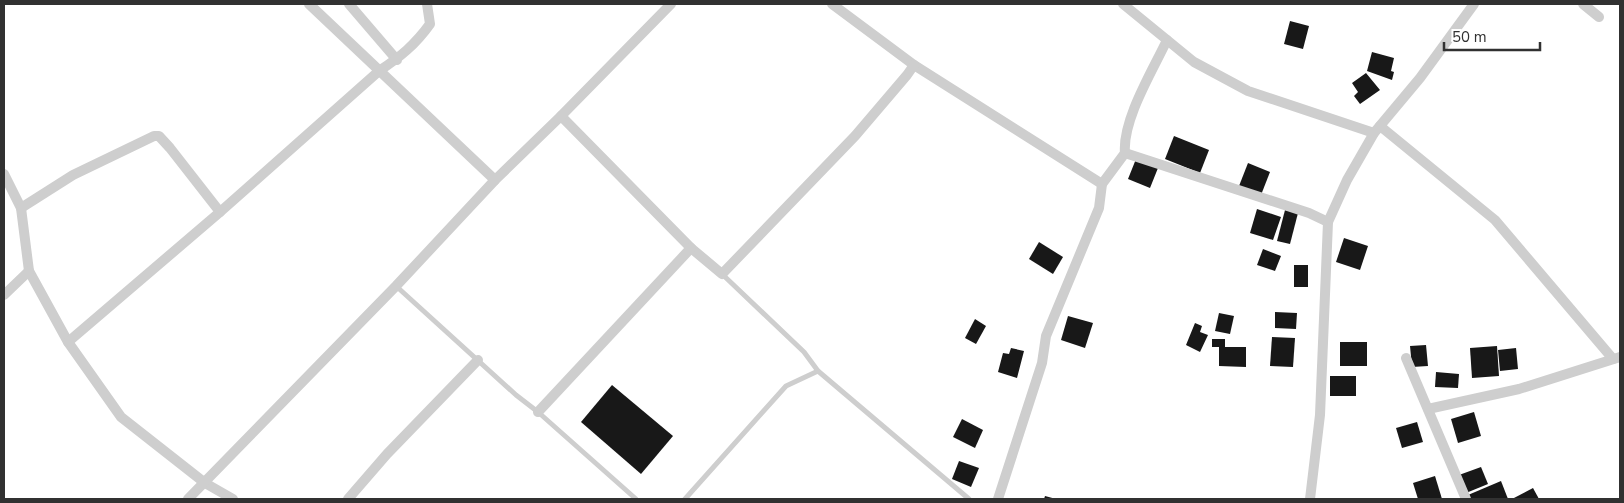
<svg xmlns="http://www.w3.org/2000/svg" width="1624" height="503" font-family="'Nunito Sans',sans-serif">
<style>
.building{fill:#181818}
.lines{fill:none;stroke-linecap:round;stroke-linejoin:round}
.lane{stroke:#cecece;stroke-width:5}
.street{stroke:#cecece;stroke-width:10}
</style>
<rect width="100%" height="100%" fill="#fff"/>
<g class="building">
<polygon points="1290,21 1309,26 1303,49 1284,44"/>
<polygon points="1372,52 1394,58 1391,71 1394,72 1392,80 1367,71"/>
<polygon points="1366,73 1380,90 1360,104 1354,96 1358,92 1352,83"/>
<polygon points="1174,136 1209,150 1200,173 1165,159"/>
<polygon points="1136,159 1158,168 1150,188 1128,179"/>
<polygon points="1248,163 1270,172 1261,195 1239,186"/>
<polygon points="1257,209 1281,217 1273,240 1250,233"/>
<polygon points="1285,210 1298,213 1290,244 1277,241"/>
<polygon points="1344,238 1368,246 1360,270 1336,262"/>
<polygon points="1039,242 1063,257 1053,274 1029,259"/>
<polygon points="1263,249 1281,256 1275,271 1257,265"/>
<rect x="1294" y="265" width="14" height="22"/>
<polygon points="1275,312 1297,313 1296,329 1275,328"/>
<polygon points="1219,313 1234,316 1230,334 1215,331"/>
<polygon points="1068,316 1093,323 1085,348 1061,340"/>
<polygon points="975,319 986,326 976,344 965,338"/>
<polygon points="1195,323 1202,326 1200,332 1208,335 1200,352 1186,345"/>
<polygon points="1272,337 1295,338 1293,367 1270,366"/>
<polygon points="1212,339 1225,339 1225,347 1246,347 1246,367 1219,366 1219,347 1212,347"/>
<rect x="1340" y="342" width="27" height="24"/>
<polygon points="1426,345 1428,366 1412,367 1410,346"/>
<polygon points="1497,346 1499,376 1472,378 1470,348"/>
<polygon points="1011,348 1024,351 1017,378 998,372 1003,353 1009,354"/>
<polygon points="1516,348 1518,369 1500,371 1498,350"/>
<polygon points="1436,372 1459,374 1458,388 1435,387"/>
<rect x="1330" y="376" width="26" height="20"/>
<polygon points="612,385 673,436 641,474 581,422"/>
<polygon points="1474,412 1481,436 1458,443 1451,419"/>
<polygon points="962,419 983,430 975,448 953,437"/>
<polygon points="1417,422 1423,442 1402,448 1396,428"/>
<polygon points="959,461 979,468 971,487 952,479"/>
<polygon points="1481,467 1488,484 1466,493 1459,475"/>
<polygon points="1435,476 1442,499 1418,499 1413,483"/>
<polygon points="1501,481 1508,499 1470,499 1468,495"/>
<polygon points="1533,488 1539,499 1512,499"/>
<polygon points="1045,496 1056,499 1044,499"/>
</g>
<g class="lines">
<g class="lane">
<polyline points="722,274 804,352 818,371"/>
<polyline points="396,286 516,395 538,412 636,499"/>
<polyline points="685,499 786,386 818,371 969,499"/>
</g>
<g class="street">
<polyline points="309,4 495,180"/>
<polyline points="349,4 397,60"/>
<polyline points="832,4 914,65 1102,184"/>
<polyline points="1123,4 1194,62 1248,91 1374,133"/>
<polyline points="1583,4 1599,17"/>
<polyline points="561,116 691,248 722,274 855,136 907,75 914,65"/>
<polyline points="1380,126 1495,220 1613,359"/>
<polyline points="1125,153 1309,213 1328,222"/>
<polyline points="4,174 21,208 29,271 68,342 121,417 205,483 233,499"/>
<polyline points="21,208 73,175 154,136 159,136 170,148 220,212"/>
<polyline points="4,295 29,271"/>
<path d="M68 342 220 212 379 71C400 57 415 45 430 24L427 4"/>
<polyline points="1406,358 1466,499"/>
<polyline points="1428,409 1519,389 1620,357"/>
<polyline points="538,412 691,248"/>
<polyline points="188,499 396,286 495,180 561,116 671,4"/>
<polyline points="348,499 387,454 478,360"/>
<path d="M998 499 1042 363 1046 336 1099 208 1102 184 1125 153C1122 120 1153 70 1167 40"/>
<polyline points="1310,499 1320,415 1328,222 1347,180 1374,133 1420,78 1474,4"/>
</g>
</g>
<rect width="1624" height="503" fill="none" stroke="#313131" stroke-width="10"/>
<path d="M1444 42v8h96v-8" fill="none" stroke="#313131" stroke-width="2.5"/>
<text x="1452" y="42" font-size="15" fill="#313131" stroke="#ffffff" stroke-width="4" paint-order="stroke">50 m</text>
</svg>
